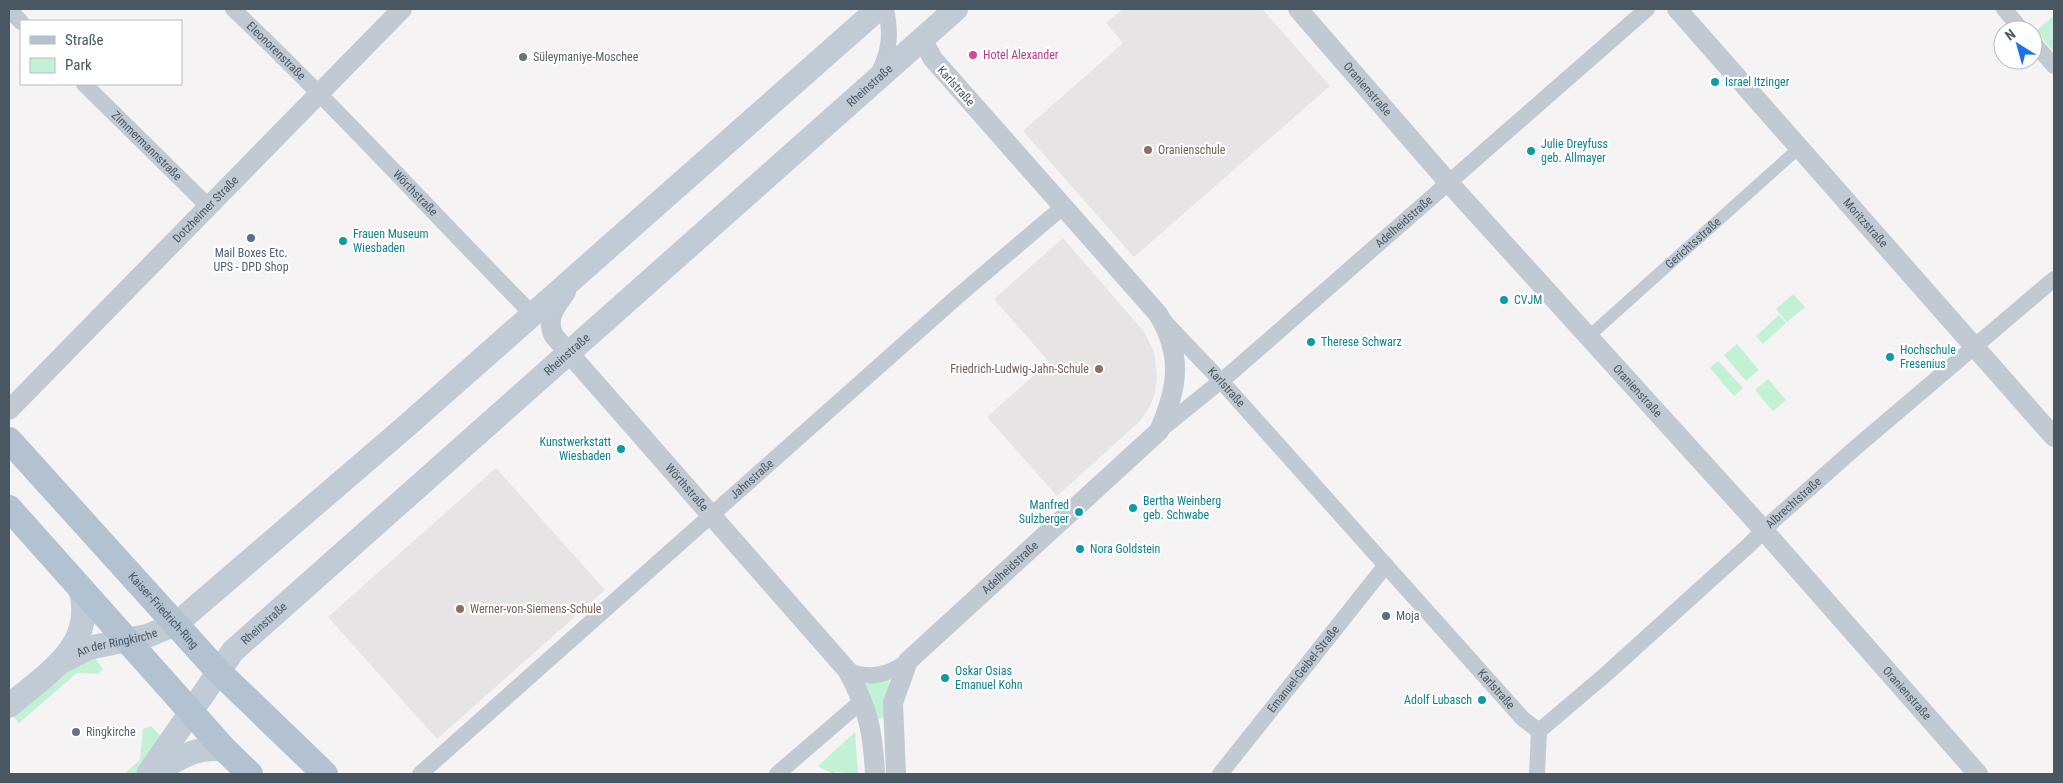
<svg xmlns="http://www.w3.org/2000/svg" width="2063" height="783" font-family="'Roboto Condensed',sans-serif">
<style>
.education{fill:#e6e4e5}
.green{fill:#c3f1d5}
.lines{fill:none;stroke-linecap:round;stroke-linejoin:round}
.pedestrian{stroke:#c1cad2;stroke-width:12}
.minor{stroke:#c1cad2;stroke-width:16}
.tertiary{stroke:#c1cad2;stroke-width:20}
.secondary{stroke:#c1cbd6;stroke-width:24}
.primary{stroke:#b3c2d1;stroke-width:26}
.hotel-dot{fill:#d1479c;stroke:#fff;stroke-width:2}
.worship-dot{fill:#6b7280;stroke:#fff;stroke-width:2}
.culture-dot{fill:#0f9aa8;stroke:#fff;stroke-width:2}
.education-dot{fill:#8d6e63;stroke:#fff;stroke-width:2}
.service-dot{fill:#5c6f8a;stroke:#fff;stroke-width:2}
.labels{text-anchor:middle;stroke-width:4.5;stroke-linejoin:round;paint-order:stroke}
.street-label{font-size:12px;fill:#4a5661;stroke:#fff}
.hotel-label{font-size:12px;fill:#b23c85;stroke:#fff;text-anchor:start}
.worship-label{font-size:12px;fill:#5b616d;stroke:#fff;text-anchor:start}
.culture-label{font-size:12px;fill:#0d838f;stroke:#fff;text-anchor:start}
.education-label{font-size:12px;fill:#785e54;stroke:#fff;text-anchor:start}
.service-label{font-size:12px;fill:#4e5e75;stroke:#fff}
</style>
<rect width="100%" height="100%" fill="#f5f3f3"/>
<g class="education">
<polygon points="1123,9 1262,9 1330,86 1134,257 1023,131 1123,43 1106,23"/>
<polygon points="1063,238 1145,333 1154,352 1157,376 1155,393 1149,408 1140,421 1057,496 987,417 1049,362 994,299"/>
<polygon points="496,468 605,590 437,739 328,617"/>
</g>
<g class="green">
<polygon points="2054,15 2054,52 2036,31"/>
<polygon points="1793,294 1805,307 1787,322 1776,309"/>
<polygon points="1779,315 1786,323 1763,344 1756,336"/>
<polygon points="1737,344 1759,370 1746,381 1724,355"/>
<polygon points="1718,361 1743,388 1734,396 1710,368"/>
<polygon points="1768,379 1786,400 1773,411 1755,390"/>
<polygon points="94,657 103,669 98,674 77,673 19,723 14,717 75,666"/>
<polygon points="889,678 887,717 874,720 863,682"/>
<polygon points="151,726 164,740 149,761 134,774 124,774 140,760 143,729"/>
<polygon points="855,732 858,774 836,772 833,774 818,766"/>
</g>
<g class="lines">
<path class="pedestrian" id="s1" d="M1588 337 1799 148"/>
<g class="minor">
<polyline points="9,9 21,22"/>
<path id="s2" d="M233 9C336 107 432 212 532 314"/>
<polyline points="2004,9 2022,30"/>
<polyline points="2033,42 2054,66"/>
<path d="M879 72C890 50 891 33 886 9"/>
<path id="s3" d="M84 84 208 206"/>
<path id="s4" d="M1164 321 1221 381 1523 719 1539 731"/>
<path id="s5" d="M1159 431 1232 372 1647 9"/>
<path d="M847 670C870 680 888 675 908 661"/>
<path id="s6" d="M1539 731 1605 675 1749 545 1774 520 1854 449 2054 279"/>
<path id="s7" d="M420 774 958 296 1064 206"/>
<polyline points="777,774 863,700"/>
<path id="s8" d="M1220 774 1386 565"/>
<polyline points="1537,774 1539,731"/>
</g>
<g class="tertiary">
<path id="s9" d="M1298 9 1449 183 1751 516 1978 774"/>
<path id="s10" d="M1677 9 2054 437"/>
<path id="s11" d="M566 292C556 306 545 318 554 336L847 670C868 708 873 731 875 774"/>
<path id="s12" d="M9 410 402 9"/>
<path id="s13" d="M896 774 893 703 908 661 1159 431C1178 388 1183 355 1158 314L933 59 922 39"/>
</g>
<g class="secondary">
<path id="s14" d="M59 663 88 648 147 636 176 624 403 429 878 9"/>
<path d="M9 706C47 673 97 646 80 588"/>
<path d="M154 773C179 759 195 745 225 750"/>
<path id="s15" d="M148 774 233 651 956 9"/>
</g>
<g class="primary">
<path id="s16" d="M9 440 218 671 325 774"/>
<polyline points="9,508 225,750 250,774"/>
</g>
</g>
<circle class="hotel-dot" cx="973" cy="55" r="5"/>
<g class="worship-dot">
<circle cx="523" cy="57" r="5"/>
<circle cx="76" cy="732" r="5"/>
</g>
<g class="culture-dot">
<circle cx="1715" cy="82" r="5"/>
<circle cx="1531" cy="151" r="5"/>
<circle cx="343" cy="241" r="5"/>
<circle cx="1504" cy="300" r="5"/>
<circle cx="1311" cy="342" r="5"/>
<circle cx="1890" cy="357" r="5"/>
<circle cx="621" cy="449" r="5"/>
<circle cx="1133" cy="508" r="5"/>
<circle cx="1079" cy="512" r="5"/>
<circle cx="1080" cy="549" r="5"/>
<circle cx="945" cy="678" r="5"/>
<circle cx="1482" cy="700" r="5"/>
</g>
<g class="education-dot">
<circle cx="1148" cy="150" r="5"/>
<circle cx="1099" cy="369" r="5"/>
<circle cx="460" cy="609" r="5"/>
</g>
<g class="service-dot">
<circle cx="251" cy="238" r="5"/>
<circle cx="1386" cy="616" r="5"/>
</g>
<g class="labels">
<g class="street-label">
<text dy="4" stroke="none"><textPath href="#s2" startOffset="60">Eleonorenstraße</textPath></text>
<text dy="4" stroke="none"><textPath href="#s15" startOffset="1001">Rheinstraße</textPath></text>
<text transform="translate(956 86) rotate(48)" y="4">Karlstraße</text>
<text dy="4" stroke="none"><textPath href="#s9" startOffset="106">Oranienstraße</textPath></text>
<text dy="4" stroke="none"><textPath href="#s3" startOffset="88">Zimmermannstraße</textPath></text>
<text dy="4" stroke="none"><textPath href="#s2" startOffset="259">Wörthstraße</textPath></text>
<text dy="4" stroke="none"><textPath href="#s12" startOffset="281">Dotzheimer Straße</textPath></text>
<text dy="4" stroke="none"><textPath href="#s5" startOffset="322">Adelheidstraße</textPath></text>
<text dy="4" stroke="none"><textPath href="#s10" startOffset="285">Moritzstraße</textPath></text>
<text dy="4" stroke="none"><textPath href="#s1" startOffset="141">Gerichtsstraße</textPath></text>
<text dy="4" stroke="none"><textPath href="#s15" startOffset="596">Rheinstraße</textPath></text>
<text dy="4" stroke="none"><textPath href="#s4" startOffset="91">Karlstraße</textPath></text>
<text dy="4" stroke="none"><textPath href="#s9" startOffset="511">Oranienstraße</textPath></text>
<text dy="4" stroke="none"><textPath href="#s7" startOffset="444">Jahnstraße</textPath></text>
<text dy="4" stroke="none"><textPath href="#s11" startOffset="250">Wörthstraße</textPath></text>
<text dy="4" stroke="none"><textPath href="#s6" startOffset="342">Albrechtstraße</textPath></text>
<text dy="4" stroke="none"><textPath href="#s13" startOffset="254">Adelheidstraße</textPath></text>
<text dy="4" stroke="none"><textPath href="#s16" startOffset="230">Kaiser-Friedrich-Ring</textPath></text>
<text dy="4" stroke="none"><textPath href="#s15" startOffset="191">Rheinstraße</textPath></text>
<text dy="4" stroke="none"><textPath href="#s14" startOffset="62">An der Ringkirche</textPath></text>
<text dy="4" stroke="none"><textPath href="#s8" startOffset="134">Emanuel-Geibel-Straße</textPath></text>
<text dy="4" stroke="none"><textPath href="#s4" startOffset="496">Karlstraße</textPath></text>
<text dy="4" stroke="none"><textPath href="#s9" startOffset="916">Oranienstraße</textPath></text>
</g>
<g class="hotel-label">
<text x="983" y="59">Hotel Alexander</text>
</g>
<g class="worship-label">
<text x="533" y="61">Süleymaniye-Moschee</text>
<text x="86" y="736">Ringkirche</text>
</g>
<g class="culture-label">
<text x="1725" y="86">Israel Itzinger</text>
<text x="1541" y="148">Julie Dreyfuss<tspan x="1541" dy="14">geb. Allmayer</tspan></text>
<text x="353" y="238">Frauen Museum<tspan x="353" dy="14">Wiesbaden</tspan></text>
<text x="1514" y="304">CVJM</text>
<text x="1321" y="346">Therese Schwarz</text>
<text x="1900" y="354">Hochschule<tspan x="1900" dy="14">Fresenius</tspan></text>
<text x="611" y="446" text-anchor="end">Kunstwerkstatt<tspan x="611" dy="14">Wiesbaden</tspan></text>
<text x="1143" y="505">Bertha Weinberg<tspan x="1143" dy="14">geb. Schwabe</tspan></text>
<text x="1069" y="509" text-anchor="end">Manfred<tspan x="1069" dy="14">Sulzberger</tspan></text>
<text x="1090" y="553">Nora Goldstein</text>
<text x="955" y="675">Oskar Osias<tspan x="955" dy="14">Emanuel Kohn</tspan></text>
<text x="1472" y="704" text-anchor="end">Adolf Lubasch</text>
</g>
<g class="education-label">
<text x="1158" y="154">Oranienschule</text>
<text x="1089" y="373" text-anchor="end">Friedrich-Ludwig-Jahn-Schule</text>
<text x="470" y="613">Werner-von-Siemens-Schule</text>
</g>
<g class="service-label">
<text x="251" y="257">Mail Boxes Etc.<tspan x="251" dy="14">UPS - DPD Shop</tspan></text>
<text x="1396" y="620" text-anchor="start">Moja</text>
</g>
</g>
<rect width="2063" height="783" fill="none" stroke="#4a5661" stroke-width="20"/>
<rect x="20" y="20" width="162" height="65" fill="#ffffff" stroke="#b7bbc0"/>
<rect x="30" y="36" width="25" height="8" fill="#b3c2d1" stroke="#b7bbc0"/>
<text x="65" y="45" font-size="15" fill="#4a5661">Straße</text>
<rect x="30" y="58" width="25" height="15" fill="#c3f1d5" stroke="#b7bbc0"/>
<text x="65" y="70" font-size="15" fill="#4a5661">Park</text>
<g transform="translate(2018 45) rotate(323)"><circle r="24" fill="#ffffff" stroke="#b7bbc0"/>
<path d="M0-4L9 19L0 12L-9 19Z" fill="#1a73e8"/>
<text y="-8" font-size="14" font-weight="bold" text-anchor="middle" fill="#4a5661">N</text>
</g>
</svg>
